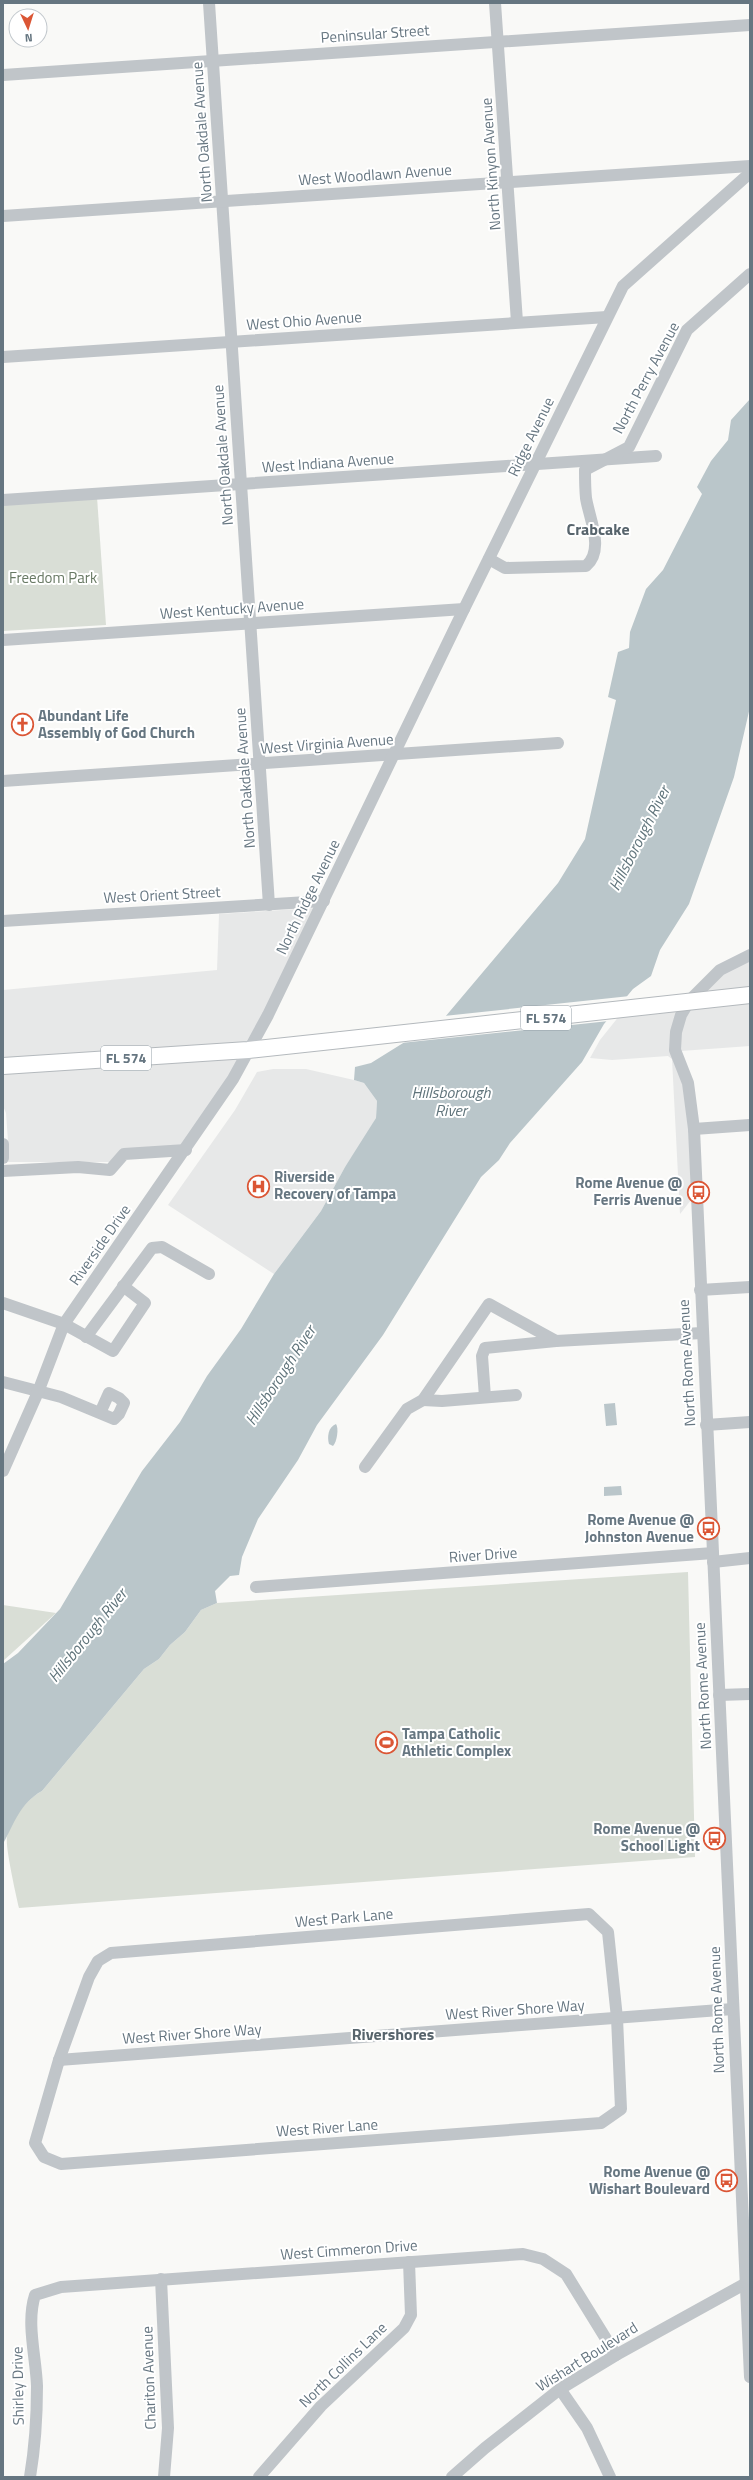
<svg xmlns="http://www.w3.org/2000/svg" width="753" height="2480" font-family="'Titillium Web',sans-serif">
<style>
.built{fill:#e7e8e8}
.green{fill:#d9ded6}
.water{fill:#bac6ca}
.pier{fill:#f9f9f7}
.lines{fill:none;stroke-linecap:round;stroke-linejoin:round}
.major-casing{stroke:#b4b9bd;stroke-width:18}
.minor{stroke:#c0c5c9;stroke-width:12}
.major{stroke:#fff;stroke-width:16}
.major-bridge-casing{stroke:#b4b9bd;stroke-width:18;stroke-linecap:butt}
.major-bridge{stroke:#fff;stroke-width:16}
.labels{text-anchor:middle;stroke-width:4;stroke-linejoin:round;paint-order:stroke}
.shield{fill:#fff;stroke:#949fa7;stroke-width:1}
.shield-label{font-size:14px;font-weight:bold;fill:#667681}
.street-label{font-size:15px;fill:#667681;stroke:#fff}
.park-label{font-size:15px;fill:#687964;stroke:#fff}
.poi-label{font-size:15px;font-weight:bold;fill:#667681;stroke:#fff;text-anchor:end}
.neighbourhood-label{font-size:16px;font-weight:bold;fill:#57646c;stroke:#fff}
.water-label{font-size:16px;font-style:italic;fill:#60747b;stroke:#fff}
</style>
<rect width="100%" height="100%" fill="#f9f9f7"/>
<g class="built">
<polygon points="315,908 264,1012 245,1044 3,1060 3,990 217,970 219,914"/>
<polygon points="750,961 750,990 702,995 722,974"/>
<polygon points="750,1001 750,1046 681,1051 681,1033 685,1018 692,1007"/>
<polygon points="679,1009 683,1085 689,1129 691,1200 680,1214 672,1059 668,1056 612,1060 590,1058 600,1040 620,1015"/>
<polygon points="239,1056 229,1076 183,1144 110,1162 7,1162 9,1155 6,1113 3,1106 3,1071"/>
<polygon points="273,1069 306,1069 354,1080 364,1083 377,1101 376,1118 368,1133 345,1167 321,1211 274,1274 168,1205 235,1110 257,1072"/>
</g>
<g class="green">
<polygon points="97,497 106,625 3,631 3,503"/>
<path d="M688 1572 695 1857 19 1908C16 1895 5 1846 7 1837 10 1819 26 1800 42 1791L144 1669 159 1659 170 1645 185 1632 201 1610 217 1603Z"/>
<polygon points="3,1605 56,1613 3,1661"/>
</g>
<g class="water">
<path d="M750 399V707L734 777 689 904 660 950 651 976 633 989 604 1024 582 1062 510 1143 499 1160 481 1177 383 1335 317 1425 298 1460 258 1519 242 1557 239 1575 230 1576 215 1591 217 1603 201 1610 185 1632 170 1645 159 1659 144 1669 42 1791C20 1803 14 1824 3 1844V1664L18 1653 60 1609 142 1471 180 1422 207 1376 241 1329 274 1274 321 1211 345 1167 376 1118 377 1101 364 1083 354 1080 355 1067 371 1063 445 1017 558 883 585 839 616 700 608 697 618 652 629 648 630 632 646 589 663 570 702 494 697 487 711 461 728 440 731 420Z"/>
<polygon points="615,1403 617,1425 606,1426 604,1404"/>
<path d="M336 1424C339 1428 337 1442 333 1446L329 1444C327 1437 328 1427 336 1424Z"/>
<polygon points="621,1486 622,1495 604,1496 604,1487"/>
</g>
<polygon class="pier" points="630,996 609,1021 401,1043 444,1016"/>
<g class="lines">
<defs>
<polyline id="major" points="3,1066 248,1050 341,1040"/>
</defs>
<use href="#major" class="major-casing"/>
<g class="minor">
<polyline points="209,3 269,905"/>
<polyline points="495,3 517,322"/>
<polyline points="3,75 750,25"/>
<polyline points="3,216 750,166"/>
<polyline points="3,357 607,317"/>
<polyline points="3,500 656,456"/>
<path d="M489 559 505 568 586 566C605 550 589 518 586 498 585 488 585 479 585 470L629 447 687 330 750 274"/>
<polyline points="3,640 464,609"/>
<polyline points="3,781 558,743"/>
<polyline points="3,921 324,901"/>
<polyline points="750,955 720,970 690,1000 681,1015 676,1032 675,1050 688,1083 694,1129 750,2377"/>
<polyline points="694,1129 750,1125"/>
<polyline points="3,1144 3,1158"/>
<polyline points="3,1171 78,1167 110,1170 124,1154 186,1150"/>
<polyline points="700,1290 750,1287"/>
<polyline points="3,1303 64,1324 113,1351 145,1303 123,1286"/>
<polyline points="86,1337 152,1248 162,1247 209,1274"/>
<polyline points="3,1382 61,1397 114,1419 119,1414 124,1403 119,1398 109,1393 100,1413"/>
<polyline points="485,1397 482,1356 485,1348 556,1341"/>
<polyline points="423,1400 442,1401 516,1395"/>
<polyline points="706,1425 750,1422"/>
<polyline points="365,1467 407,1409 423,1400 489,1304 556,1341 702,1333"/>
<polyline points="3,1471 38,1392 64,1324 233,1079 268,1015 464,609 623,286 750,173"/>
<polyline points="713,1562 750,1558"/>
<polyline points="256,1587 713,1553"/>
<polyline points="719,1695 750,1694"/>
<polygon points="589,1914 608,1932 617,2018 621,2109 601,2123 61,2164 44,2157 35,2143 59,2060 89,1977 98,1961 111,1953"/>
<polyline points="59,2060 733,2009"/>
<polyline points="161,2279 168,2428 164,2477"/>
<polyline points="560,2389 587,2428 610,2477"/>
<path d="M30 2477C35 2447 37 2416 37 2386 36 2357 26 2323 35 2295L61 2287 523 2254 543 2259 566 2274 616 2355"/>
<polyline points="259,2477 321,2406 404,2328 411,2315 409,2262"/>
<polyline points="452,2477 485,2448 560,2389 616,2355 750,2281"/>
</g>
<use href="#major" class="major"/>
<defs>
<polyline id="major-bridge" points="341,1040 750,995"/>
</defs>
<use href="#major-bridge" class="major-bridge-casing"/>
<use href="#major-bridge" class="major-bridge"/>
</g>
<defs>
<symbol id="church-ring" viewBox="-11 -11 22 22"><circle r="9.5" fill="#fff" stroke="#db5635" stroke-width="1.5"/><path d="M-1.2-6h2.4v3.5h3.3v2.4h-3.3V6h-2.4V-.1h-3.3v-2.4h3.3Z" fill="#db5635"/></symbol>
<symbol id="hospital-ring" viewBox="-11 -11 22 22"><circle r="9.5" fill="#fff" stroke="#db5635" stroke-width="1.5"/><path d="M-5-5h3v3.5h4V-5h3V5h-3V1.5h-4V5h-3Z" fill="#db5635"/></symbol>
<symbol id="bus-ring" viewBox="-11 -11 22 22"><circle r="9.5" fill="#fff" stroke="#db5635" stroke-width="1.5"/><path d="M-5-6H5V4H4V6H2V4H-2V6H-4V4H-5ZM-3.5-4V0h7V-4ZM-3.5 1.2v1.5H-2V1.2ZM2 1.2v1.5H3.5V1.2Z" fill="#db5635"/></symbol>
<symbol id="stadium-ring" viewBox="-11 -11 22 22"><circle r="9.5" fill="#fff" stroke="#db5635" stroke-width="1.5"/><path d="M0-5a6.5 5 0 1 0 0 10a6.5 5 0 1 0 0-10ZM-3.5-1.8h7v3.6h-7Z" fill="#db5635"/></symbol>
</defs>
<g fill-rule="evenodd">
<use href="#church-ring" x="10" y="712" width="25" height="25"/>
<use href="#hospital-ring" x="246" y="1174" width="25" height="25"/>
<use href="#bus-ring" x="686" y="1180" width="25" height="25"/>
<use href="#bus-ring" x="696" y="1516" width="25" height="25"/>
<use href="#stadium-ring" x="374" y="1730" width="25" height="25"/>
<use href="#bus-ring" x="702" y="1826" width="25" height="25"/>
<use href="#bus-ring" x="714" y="2168" width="25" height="25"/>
</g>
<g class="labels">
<g class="shield">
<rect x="521" y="1006" width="50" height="24" rx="3"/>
<rect x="101" y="1046" width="50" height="24" rx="3"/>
</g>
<g class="shield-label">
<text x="546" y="1023">FL 574</text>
<text x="126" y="1063">FL 574</text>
</g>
<g class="street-label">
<text transform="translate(375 34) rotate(-4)" y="5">Peninsular Street</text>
<text transform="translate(202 132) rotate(-94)" y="5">North Oakdale Avenue</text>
<text transform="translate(491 164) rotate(-94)" y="5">North Kinyon Avenue</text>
<text transform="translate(375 175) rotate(-4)" y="5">West Woodlawn Avenue</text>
<text transform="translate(304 321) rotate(-4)" y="5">West Ohio Avenue</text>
<text transform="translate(646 378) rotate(-62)" y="5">North Perry Avenue</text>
<text transform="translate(531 437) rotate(-64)" y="5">Ridge Avenue</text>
<text transform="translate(223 455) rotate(-94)" y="5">North Oakdale Avenue</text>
<text transform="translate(328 463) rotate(-4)" y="5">West Indiana Avenue</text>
<text transform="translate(232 609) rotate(-4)" y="5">West Kentucky Avenue</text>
<text transform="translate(327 744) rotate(-4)" y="5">West Virginia Avenue</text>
<text transform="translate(245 778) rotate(-94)" y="5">North Oakdale Avenue</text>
<text transform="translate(162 895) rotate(-3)" y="5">West Orient Street</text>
<text transform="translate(308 897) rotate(-64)" y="5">North Ridge Avenue</text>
<text transform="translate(100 1245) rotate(-55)" y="5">Riverside Drive</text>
<text transform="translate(687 1363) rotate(-93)" y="5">North Rome Avenue</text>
<text transform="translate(483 1555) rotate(-4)" y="5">River Drive</text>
<text transform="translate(703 1686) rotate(-93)" y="5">North Rome Avenue</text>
<text transform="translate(344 1918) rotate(-5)" y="5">West Park Lane</text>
<text transform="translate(515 2010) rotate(-4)" y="5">West River Shore Way</text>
<text transform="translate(717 2010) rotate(-92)" y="5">North Rome Avenue</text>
<text transform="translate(192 2034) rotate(-4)" y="5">West River Shore Way</text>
<text transform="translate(327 2128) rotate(-4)" y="5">West River Lane</text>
<text transform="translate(349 2250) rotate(-4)" y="5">West Cimmeron Drive</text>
<text transform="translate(587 2357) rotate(-32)" y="5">Wishart Boulevard</text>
<text transform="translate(343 2365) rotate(-44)" y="5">North Collins Lane</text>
<text transform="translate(149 2378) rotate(-92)" y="5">Chariton Avenue</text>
<text transform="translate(18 2386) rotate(-91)" y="5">Shirley Drive</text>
</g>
<g class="park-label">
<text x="53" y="583">Freedom Park</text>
</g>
<g class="poi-label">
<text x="38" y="721" text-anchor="start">Abundant Life<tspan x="38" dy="17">Assembly of God Church</tspan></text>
<text x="274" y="1182" text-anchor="start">Riverside<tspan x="274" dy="17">Recovery of Tampa</tspan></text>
<text x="682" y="1188">Rome Avenue @<tspan x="682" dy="17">Ferris Avenue</tspan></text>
<text x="694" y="1525">Rome Avenue @<tspan x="694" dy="17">Johnston Avenue</tspan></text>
<text x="402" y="1739" text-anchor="start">Tampa Catholic<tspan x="402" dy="17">Athletic Complex</tspan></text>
<text x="700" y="1834">Rome Avenue @<tspan x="700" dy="17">School Light</tspan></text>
<text x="710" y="2177">Rome Avenue @<tspan x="710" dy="17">Wishart Boulevard</tspan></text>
</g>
<g class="neighbourhood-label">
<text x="598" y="535">Crabcake</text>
<text x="393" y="2040">Rivershores</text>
</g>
<g class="water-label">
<text transform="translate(639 838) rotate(-63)" y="6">Hillsborough River</text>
<text x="451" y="1098">Hillsborough<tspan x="451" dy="18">River</tspan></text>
<text transform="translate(280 1375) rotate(-57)" y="6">Hillsborough River</text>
<text transform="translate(87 1635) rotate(-51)" y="6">Hillsborough River</text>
</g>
</g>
<rect width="753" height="2480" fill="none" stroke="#667681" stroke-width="8"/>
<g transform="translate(28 28) rotate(176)"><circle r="19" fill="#ffffff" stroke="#c2c8cd"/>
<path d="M0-3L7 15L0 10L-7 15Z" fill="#db5635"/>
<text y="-6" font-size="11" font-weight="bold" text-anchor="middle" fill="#667681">N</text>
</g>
</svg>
